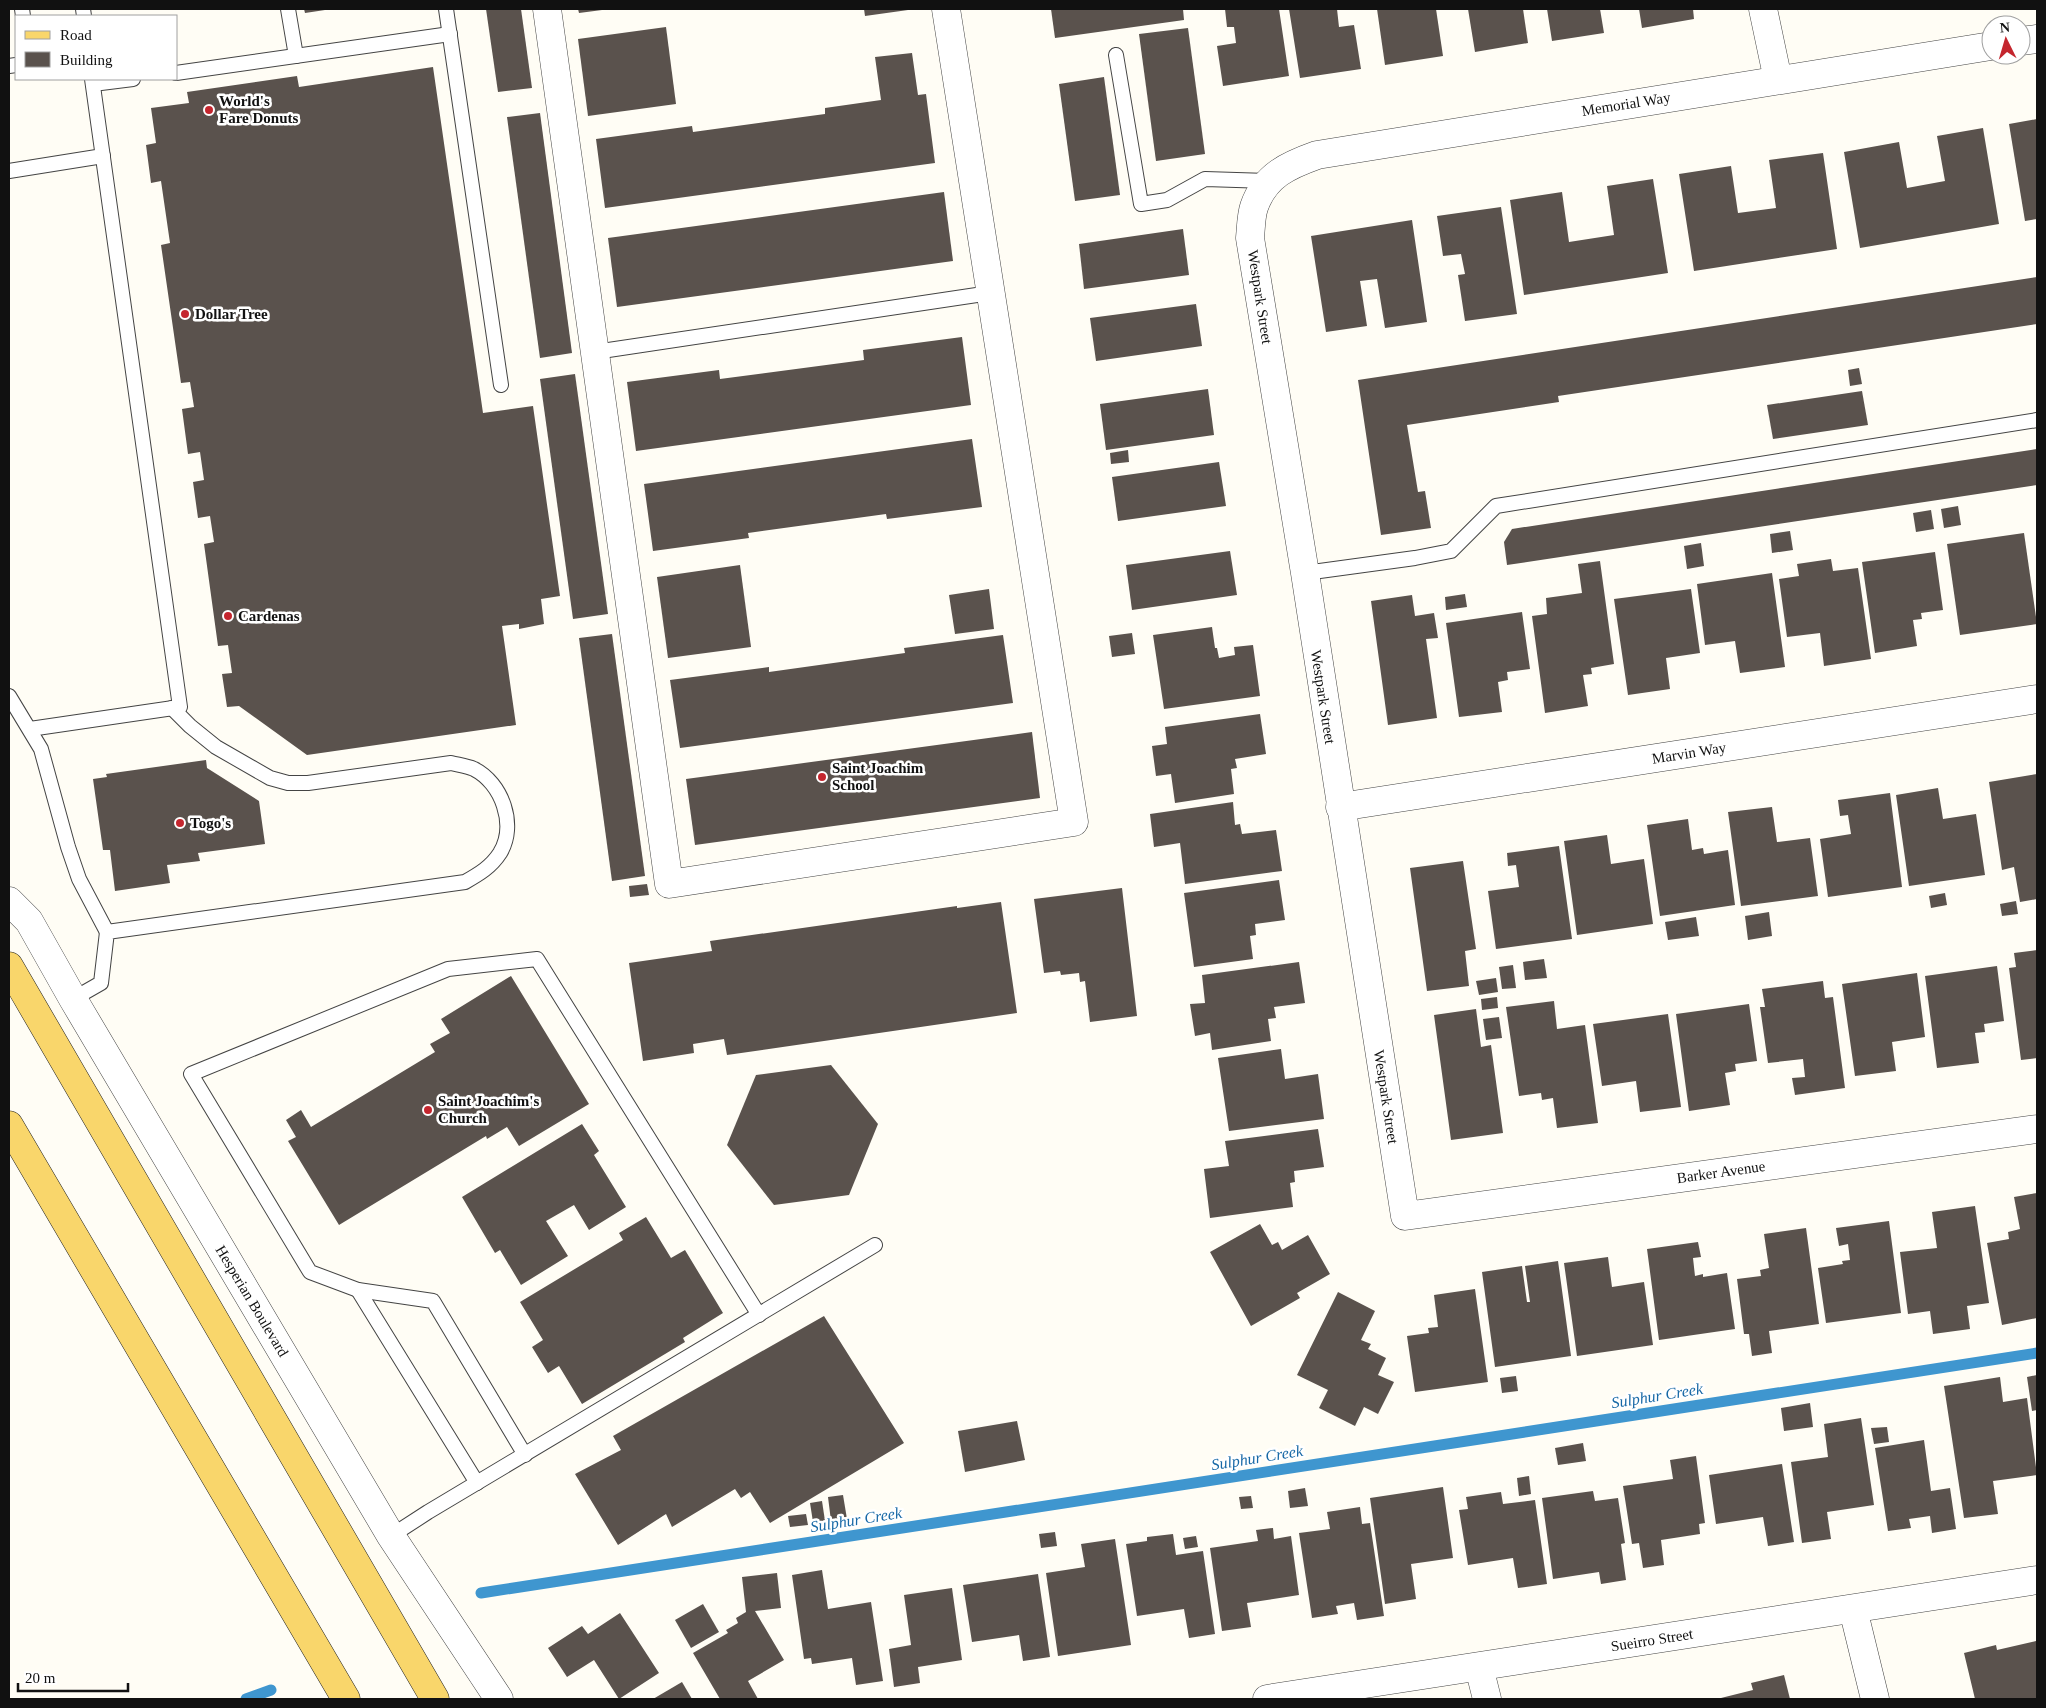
<svg xmlns="http://www.w3.org/2000/svg" width="2046" height="1708" font-family="'Times New Roman',serif">
<style>
.lines{fill:none;stroke-linecap:round;stroke-linejoin:round}
.stream{stroke:#3f96cf;stroke-width:11}
.building{fill:#5a524d}
.service-casing{stroke:#444;stroke-width:16}
.minor-casing{stroke:#444;stroke-width:29}
.primary-casing{stroke:#222;stroke-width:29}
.service{stroke:#fff;stroke-width:14}
.minor{stroke:#fff;stroke-width:28}
.primary{stroke:#f9d66b;stroke-width:28}
.poi-dot{fill:#c4262e;stroke:#fff;stroke-width:2}
.labels{text-anchor:middle;stroke-width:5;stroke-linejoin:round;paint-order:stroke}
.poi-label{font-size:15px;font-weight:bold;fill:#111;stroke:#fff;text-anchor:start}
.street-label{font-size:15px;fill:#111;stroke:#fff}
.water-label{font-size:16px;font-style:italic;fill:#1768a6;stroke:#fff}
</style>
<rect width="100%" height="100%" fill="#fffdf5"/>
<g class="lines">
<g class="stream">
<polyline points="481,1593 2037,1353"/>
<polyline points="246,1699 271,1690"/>
</g>
</g>
<g class="building">
<polygon points="304,9 325,9 325,10 305,13"/>
<polygon points="486,9 521,9 532,88 498,92"/>
<polygon points="578,9 601,9 602,10 579,13"/>
<polygon points="864,9 908,9 908,10 865,16"/>
<polygon points="1051,9 1183,9 1184,20 1055,38"/>
<polygon points="1225,9 1279,9 1289,76 1223,86 1217,46 1236,43 1234,27 1227,27"/>
<polygon points="1289,9 1337,9 1339,27 1354,25 1361,69 1300,78"/>
<polygon points="1377,9 1436,9 1443,56 1385,65"/>
<polygon points="1468,9 1523,9 1528,43 1475,52"/>
<polygon points="1547,9 1600,9 1604,33 1552,41"/>
<polygon points="1639,9 1693,9 1694,19 1642,28"/>
<polygon points="666,27 676,104 588,116 578,39"/>
<polygon points="1188,28 1205,154 1156,161 1139,34"/>
<polygon points="912,53 918,95 926,94 935,163 605,208 596,139 692,126 693,132 825,114 825,108 881,100 875,57"/>
<polygon points="433,67 483,413 533,406 560,596 541,599 544,624 519,629 519,624 502,626 516,725 307,755 239,706 227,707 222,674 232,673 228,645 218,646 204,544 214,542 210,516 198,518 193,482 204,480 200,452 188,454 182,409 194,407 190,382 181,383 161,245 170,243 161,181 151,183 146,145 156,143 151,108 189,103 187,92 297,76 299,87"/>
<polygon points="1104,77 1120,195 1075,201 1059,84"/>
<polygon points="540,113 572,353 540,358 507,117"/>
<polygon points="2037,119 2037,219 2025,221 2009,124"/>
<polygon points="1983,128 1999,224 1860,248 1844,152 1899,142 1907,188 1945,181 1937,136"/>
<polygon points="1823,153 1837,249 1694,271 1679,174 1731,166 1738,213 1776,208 1769,160"/>
<polygon points="1653,179 1668,273 1524,295 1510,200 1562,192 1569,242 1614,235 1607,186"/>
<polygon points="944,192 953,261 617,307 608,238"/>
<polygon points="1501,207 1517,314 1465,321 1458,275 1465,274 1461,254 1443,256 1437,216"/>
<polygon points="1412,220 1427,322 1385,328 1377,279 1360,281 1367,326 1326,332 1311,236"/>
<polygon points="1183,229 1189,275 1084,289 1079,244"/>
<polygon points="2037,277 2037,324 1558,396 1559,402 1407,425 1418,492 1425,491 1431,528 1381,535 1358,380"/>
<polygon points="1196,304 1202,346 1096,361 1090,318"/>
<polygon points="962,337 971,405 636,451 627,382 719,370 720,379 864,360 863,350"/>
<polygon points="1859,368 1862,384 1850,386 1848,370"/>
<polygon points="575,374 608,614 573,619 540,379"/>
<polygon points="1208,389 1214,435 1106,450 1100,404"/>
<polygon points="1862,391 1868,425 1773,439 1767,405"/>
<polygon points="972,439 982,507 887,519 886,514 748,533 749,538 653,551 644,484"/>
<polygon points="2037,449 2037,485 1507,565 1504,542 1512,529"/>
<polygon points="1128,450 1129,462 1111,464 1110,453"/>
<polygon points="1219,462 1226,506 1118,521 1112,477"/>
<polygon points="1958,506 1961,525 1944,528 1941,509"/>
<polygon points="1931,510 1934,529 1916,532 1913,513"/>
<polygon points="1790,531 1793,550 1772,553 1770,534"/>
<polygon points="2024,533 2037,624 1960,635 1947,544"/>
<polygon points="1701,543 1704,566 1687,569 1684,546"/>
<polygon points="1230,551 1237,595 1132,610 1126,565"/>
<polygon points="1935,552 1943,610 1921,613 1922,619 1913,620 1917,646 1875,653 1862,562"/>
<polygon points="1831,559 1833,571 1858,568 1871,659 1824,666 1820,633 1787,637 1779,579 1799,576 1797,564"/>
<polygon points="1600,561 1614,664 1591,668 1592,674 1583,675 1588,706 1545,713 1532,616 1547,614 1546,598 1582,593 1578,564"/>
<polygon points="740,565 751,647 668,658 657,577"/>
<polygon points="1772,573 1785,667 1740,673 1735,641 1705,645 1697,584"/>
<polygon points="989,589 994,629 955,634 949,595"/>
<polygon points="1691,589 1700,653 1666,658 1670,689 1628,695 1614,599"/>
<polygon points="1465,594 1467,607 1446,610 1445,597"/>
<polygon points="1412,595 1415,616 1434,613 1438,638 1426,639 1437,718 1388,725 1371,601"/>
<polygon points="1522,612 1530,669 1507,672 1508,680 1498,682 1502,712 1459,717 1446,623"/>
<polygon points="1212,627 1215,648 1217,648 1219,658 1235,655 1234,647 1253,645 1260,696 1164,709 1153,635"/>
<polygon points="1132,633 1135,654 1112,657 1109,636"/>
<polygon points="612,634 645,876 612,881 579,638"/>
<polygon points="1003,635 1013,703 680,748 670,680 769,667 769,672 905,653 904,648"/>
<polygon points="1260,714 1266,754 1235,759 1237,768 1231,769 1234,794 1175,803 1171,774 1156,776 1152,746 1167,744 1165,727"/>
<polygon points="1032,732 1040,798 695,845 686,779"/>
<polygon points="206,760 207,768 259,801 265,844 198,853 200,861 167,865 170,883 115,891 110,850 103,850 93,779 107,777 106,774"/>
<polygon points="2037,774 2037,899 2020,902 2014,867 2002,870 1989,782"/>
<polygon points="1938,788 1943,819 1976,814 1985,875 1909,886 1896,795"/>
<polygon points="1890,793 1902,887 1828,897 1820,839 1851,834 1848,815 1840,816 1838,800"/>
<polygon points="1233,802 1235,825 1240,824 1242,834 1276,830 1282,871 1185,884 1180,843 1154,847 1150,814"/>
<polygon points="1772,807 1777,842 1810,838 1818,896 1741,906 1728,812"/>
<polygon points="1688,819 1692,850 1703,848 1704,854 1728,850 1735,905 1660,916 1647,825"/>
<polygon points="1607,835 1611,864 1644,859 1653,924 1577,935 1564,841"/>
<polygon points="1559,846 1572,939 1496,949 1488,891 1519,887 1516,865 1508,866 1507,853"/>
<polygon points="1463,861 1476,949 1465,951 1469,986 1427,991 1410,868"/>
<polygon points="1279,880 1285,920 1255,924 1256,935 1250,936 1253,959 1194,967 1184,893"/>
<polygon points="647,884 649,895 630,897 629,886"/>
<polygon points="1122,888 1137,1016 1090,1022 1085,981 1080,982 1079,973 1061,975 1060,971 1044,973 1034,899"/>
<polygon points="1945,893 1947,905 1931,908 1929,896"/>
<polygon points="2016,901 2018,914 2002,916 2000,904"/>
<polygon points="1001,902 1017,1013 727,1055 724,1039 693,1044 694,1053 643,1061 629,963 712,951 710,941 957,906 957,908"/>
<polygon points="1769,912 1772,936 1748,940 1745,916"/>
<polygon points="1696,917 1699,936 1668,940 1665,922"/>
<polygon points="2037,950 2037,1058 2021,1060 2009,968 2016,967 2014,953"/>
<polygon points="1544,959 1547,978 1525,980 1523,962"/>
<polygon points="1299,962 1305,1003 1274,1007 1276,1018 1268,1019 1271,1041 1212,1050 1210,1033 1195,1036 1190,1004 1205,1003 1202,975"/>
<polygon points="1513,965 1516,988 1502,989 1499,967"/>
<polygon points="1997,966 2004,1021 1984,1024 1985,1032 1975,1033 1979,1063 1937,1068 1925,976"/>
<polygon points="1917,973 1925,1037 1892,1042 1896,1071 1855,1076 1842,984"/>
<polygon points="511,976 589,1104 519,1146 507,1127 487,1139 486,1136 339,1225 288,1141 296,1137 286,1120 301,1110 311,1127 435,1052 430,1044 450,1033 441,1019"/>
<polygon points="1496,978 1498,992 1479,995 1476,981"/>
<polygon points="1823,981 1825,998 1833,997 1845,1088 1795,1095 1792,1078 1805,1077 1803,1059 1768,1063 1760,1007 1765,1007 1762,989"/>
<polygon points="1497,997 1498,1008 1482,1010 1481,999"/>
<polygon points="1554,1001 1557,1029 1585,1025 1598,1123 1557,1128 1553,1098 1542,1100 1541,1093 1519,1096 1506,1007"/>
<polygon points="1749,1004 1757,1061 1735,1064 1736,1071 1725,1073 1730,1105 1689,1111 1676,1014"/>
<polygon points="1476,1009 1481,1047 1491,1045 1503,1133 1451,1140 1434,1015"/>
<polygon points="1668,1014 1681,1107 1640,1112 1636,1081 1602,1086 1593,1024"/>
<polygon points="1499,1017 1502,1038 1486,1040 1483,1019"/>
<polygon points="1281,1049 1285,1079 1318,1074 1324,1119 1229,1131 1218,1058"/>
<polygon points="831,1065 878,1124 849,1195 774,1205 727,1145 756,1075"/>
<polygon points="582,1124 599,1151 594,1155 626,1207 589,1230 574,1205 546,1221 568,1256 521,1285 500,1250 495,1253 462,1197"/>
<polygon points="1318,1129 1324,1167 1294,1171 1295,1182 1290,1183 1293,1207 1210,1218 1204,1169 1229,1166 1225,1141"/>
<polygon points="2037,1193 2037,1318 2002,1325 1987,1243 2009,1239 2008,1232 2020,1229 2014,1197"/>
<polygon points="1975,1206 1989,1303 1967,1306 1970,1329 1933,1334 1930,1311 1908,1314 1900,1252 1937,1248 1932,1212"/>
<polygon points="646,1217 671,1258 685,1250 723,1313 683,1338 685,1342 582,1404 559,1366 548,1373 532,1347 543,1340 520,1302 623,1240 619,1233"/>
<polygon points="1889,1221 1901,1313 1826,1323 1818,1268 1843,1264 1842,1261 1850,1260 1848,1244 1839,1246 1836,1228"/>
<polygon points="1260,1224 1272,1245 1278,1242 1282,1250 1308,1235 1330,1274 1297,1293 1300,1298 1251,1326 1210,1252"/>
<polygon points="1806,1228 1819,1324 1769,1331 1772,1353 1752,1356 1749,1334 1744,1334 1737,1279 1761,1276 1760,1270 1769,1268 1764,1234"/>
<polygon points="1698,1242 1701,1257 1693,1258 1695,1276 1703,1274 1703,1277 1727,1273 1735,1329 1659,1340 1647,1249"/>
<polygon points="1608,1257 1612,1287 1644,1282 1653,1345 1577,1356 1564,1263"/>
<polygon points="1558,1261 1571,1356 1495,1367 1482,1272 1522,1266 1527,1302 1530,1302 1525,1266"/>
<polygon points="1475,1289 1488,1382 1415,1392 1407,1336 1429,1333 1428,1328 1438,1327 1434,1295"/>
<polygon points="1338,1292 1375,1311 1361,1340 1371,1344 1368,1349 1386,1358 1378,1375 1394,1382 1378,1414 1364,1407 1355,1426 1319,1408 1328,1390 1297,1375"/>
<polygon points="824,1316 904,1443 770,1523 750,1492 741,1498 735,1489 672,1527 666,1514 618,1545 575,1474 621,1450 613,1436"/>
<polygon points="2037,1375 2037,1410 2032,1411 2027,1377"/>
<polygon points="1516,1376 1518,1391 1502,1393 1500,1378"/>
<polygon points="2000,1377 2003,1402 2027,1398 2037,1475 1993,1481 1998,1514 1964,1518 1944,1386"/>
<polygon points="1810,1403 1813,1427 1784,1431 1781,1408"/>
<polygon points="1861,1418 1874,1505 1827,1512 1831,1539 1802,1543 1791,1462 1828,1457 1824,1424"/>
<polygon points="1017,1421 1025,1460 965,1472 958,1431"/>
<polygon points="1887,1427 1889,1442 1874,1444 1871,1428"/>
<polygon points="1924,1440 1931,1491 1950,1488 1956,1529 1932,1533 1930,1516 1909,1519 1911,1528 1888,1531 1875,1448"/>
<polygon points="1583,1443 1586,1461 1558,1465 1555,1448"/>
<polygon points="1696,1456 1705,1523 1699,1524 1700,1534 1661,1540 1664,1565 1643,1568 1639,1543 1632,1544 1623,1486 1673,1479 1670,1460"/>
<polygon points="1782,1464 1794,1542 1768,1546 1763,1517 1716,1524 1709,1475"/>
<polygon points="1529,1476 1531,1494 1519,1496 1517,1478"/>
<polygon points="1443,1487 1453,1558 1411,1564 1416,1599 1385,1604 1370,1498"/>
<polygon points="1305,1488 1308,1506 1290,1508 1288,1491"/>
<polygon points="1593,1491 1595,1501 1618,1498 1625,1543 1621,1544 1626,1580 1601,1584 1599,1572 1553,1579 1542,1498"/>
<polygon points="1501,1492 1503,1504 1535,1500 1547,1584 1518,1588 1513,1558 1468,1565 1459,1510 1468,1509 1466,1497"/>
<polygon points="843,1495 847,1519 831,1521 828,1497"/>
<polygon points="1251,1496 1253,1508 1241,1509 1239,1497"/>
<polygon points="822,1501 825,1521 813,1522 810,1503"/>
<polygon points="1360,1507 1362,1524 1370,1523 1384,1616 1357,1620 1354,1603 1336,1606 1338,1614 1312,1618 1299,1533 1330,1529 1327,1512"/>
<polygon points="806,1514 808,1525 790,1527 788,1516"/>
<polygon points="1273,1528 1274,1539 1291,1536 1299,1595 1247,1603 1251,1627 1222,1631 1210,1548 1258,1541 1256,1530"/>
<polygon points="1055,1532 1057,1546 1041,1548 1039,1534"/>
<polygon points="1173,1534 1176,1555 1203,1551 1215,1634 1189,1638 1184,1609 1137,1616 1126,1544 1147,1541 1147,1537"/>
<polygon points="1196,1536 1198,1547 1185,1549 1183,1538"/>
<polygon points="1115,1539 1131,1645 1058,1656 1046,1573 1085,1567 1081,1544"/>
<polygon points="822,1570 828,1609 871,1602 883,1681 856,1685 852,1658 812,1664 811,1658 804,1659 792,1575"/>
<polygon points="777,1573 781,1608 755,1611 784,1660 748,1681 758,1699 720,1699 693,1653 728,1633 726,1630 738,1623 736,1618 746,1612 742,1577"/>
<polygon points="1038,1574 1050,1657 1023,1661 1019,1635 972,1642 963,1585"/>
<polygon points="952,1588 962,1660 918,1667 920,1683 894,1687 889,1649 911,1645 904,1595"/>
<polygon points="703,1604 719,1632 691,1648 675,1620"/>
<polygon points="620,1613 659,1673 619,1699 594,1660 567,1677 548,1648 582,1626 588,1634"/>
<polygon points="2036,1641 2037,1699 1975,1699 1964,1653 1996,1645 1997,1650"/>
<polygon points="1784,1675 1790,1699 1717,1699 1753,1690 1751,1683"/>
<polygon points="682,1682 692,1699 653,1699"/>
</g>
<g class="lines">
<defs>
<g id="service">
<polyline points="22,9 23,16"/>
<polyline points="83,9 84,16"/>
<polyline points="288,9 296,56"/>
<polyline points="446,9 501,385"/>
<polyline points="1116,55 1141,204 1167,200 1205,179 1268,181"/>
<polyline points="9,66 16,65"/>
<polyline points="176,73 450,34"/>
<polyline points="93,84 133,79"/>
<polyline points="9,171 103,156"/>
<polyline points="595,352 990,293"/>
<polyline points="1305,573 1415,558 1451,551 1496,506 2037,420"/>
<polyline points="9,696 41,749 68,847 79,879 107,932"/>
<polyline points="30,729 180,707 92,79"/>
<path d="M73 999 101 983 107 932 465 882C479 874 491 867 500 853 517 825 502 783 474 769 467 766 459 765 451 763L308 783H288L270 778 216 747 190 726 172 708"/>
<polyline points="358,1290 477,1483"/>
<polyline points="525,1455 433,1301 358,1290 310,1272 191,1074 448,969 537,959 759,1315"/>
<polyline points="391,1536 428,1512 875,1245"/>
</g>
<g id="minor">
<polyline points="547,9 669,884 1074,822 946,9"/>
<polyline points="1763,9 1778,80"/>
<polyline points="2021,41 2037,39"/>
<path d="M1991 46 1317 155C1289 165 1265 175 1254 207 1251 216 1251 228 1250 238L1305 573 1405 1216 2037 1129"/>
<polyline points="1340,807 2037,699"/>
<polyline points="9,901 29,921 73,999 391,1536 499,1699"/>
<polyline points="1853,1609 1875,1699"/>
<polyline points="1479,1667 1487,1699"/>
<polyline points="1267,1699 2037,1580"/>
</g>
<g id="primary">
<polyline points="9,966 435,1699"/>
<polyline points="9,1125 346,1699"/>
</g>
</defs>
<use href="#service" class="service-casing"/>
<use href="#minor" class="minor-casing"/>
<use href="#primary" class="primary-casing"/>
<use href="#service" class="service"/>
<use href="#minor" class="minor"/>
<use href="#primary" class="primary"/>
</g>
<g class="poi-dot">
<circle cx="209" cy="110" r="5"/>
<circle cx="185" cy="314" r="5"/>
<circle cx="228" cy="616" r="5"/>
<circle cx="822" cy="777" r="5"/>
<circle cx="180" cy="823" r="5"/>
<circle cx="428" cy="1110" r="5"/>
</g>
<g class="labels">
<g class="poi-label">
<text x="219" y="106">World's<tspan x="219" dy="17">Fare Donuts</tspan></text>
<text x="195" y="319">Dollar Tree</text>
<text x="238" y="621">Cardenas</text>
<text x="832" y="773">Saint Joachim<tspan x="832" dy="17">School</tspan></text>
<text x="190" y="828">Togo's</text>
<text x="438" y="1106">Saint Joachim's<tspan x="438" dy="17">Church</tspan></text>
</g>
<g class="street-label">
<text transform="translate(1626 104) rotate(-9)" y="5">Memorial Way</text>
<text transform="translate(1260 297) rotate(81)" y="5">Westpark Street</text>
<text transform="translate(1323 697) rotate(81)" y="5">Westpark Street</text>
<text transform="translate(1689 753) rotate(-9)" y="5">Marvin Way</text>
<text transform="translate(1386 1097) rotate(81)" y="5">Westpark Street</text>
<text transform="translate(1721 1172) rotate(-8)" y="5">Barker Avenue</text>
<text transform="translate(252 1301) rotate(59)" y="5">Hesperian Boulevard</text>
<text transform="translate(1652 1640) rotate(-9)" y="5">Sueirro Street</text>
</g>
<g class="water-label">
<text transform="translate(1657 1395) rotate(-9)" y="6">Sulphur Creek</text>
<text transform="translate(1257 1457) rotate(-9)" y="6">Sulphur Creek</text>
<text transform="translate(856 1519) rotate(-9)" y="6">Sulphur Creek</text>
</g>
</g>
<rect width="2046" height="1708" fill="none" stroke="#111111" stroke-width="20"/>
<rect x="15" y="15" width="162" height="65" fill="#ffffff" stroke="#a0a0a0"/>
<rect x="25" y="31" width="25" height="8" fill="#f9d66b" stroke="#a0a0a0"/>
<text x="60" y="40" font-size="15" fill="#111111">Road</text>
<rect x="25" y="52" width="25" height="15" fill="#5a524d" stroke="#a0a0a0"/>
<text x="60" y="65" font-size="15" fill="#111111">Building</text>
<g transform="translate(2006 40) rotate(355)"><circle r="24" fill="#ffffff" stroke="#a0a0a0"/>
<path d="M0-4L9 19L0 12L-9 19Z" fill="#c4262e"/>
<text y="-8" font-size="14" font-weight="bold" text-anchor="middle" fill="#111111">N</text>
</g>
<path d="M18 1683v8h110v-8" fill="none" stroke="#111111" stroke-width="2.5"/>
<text x="25" y="1683" font-size="15" fill="#111111" stroke="#ffffff" stroke-width="4" paint-order="stroke">20 m</text>
</svg>
